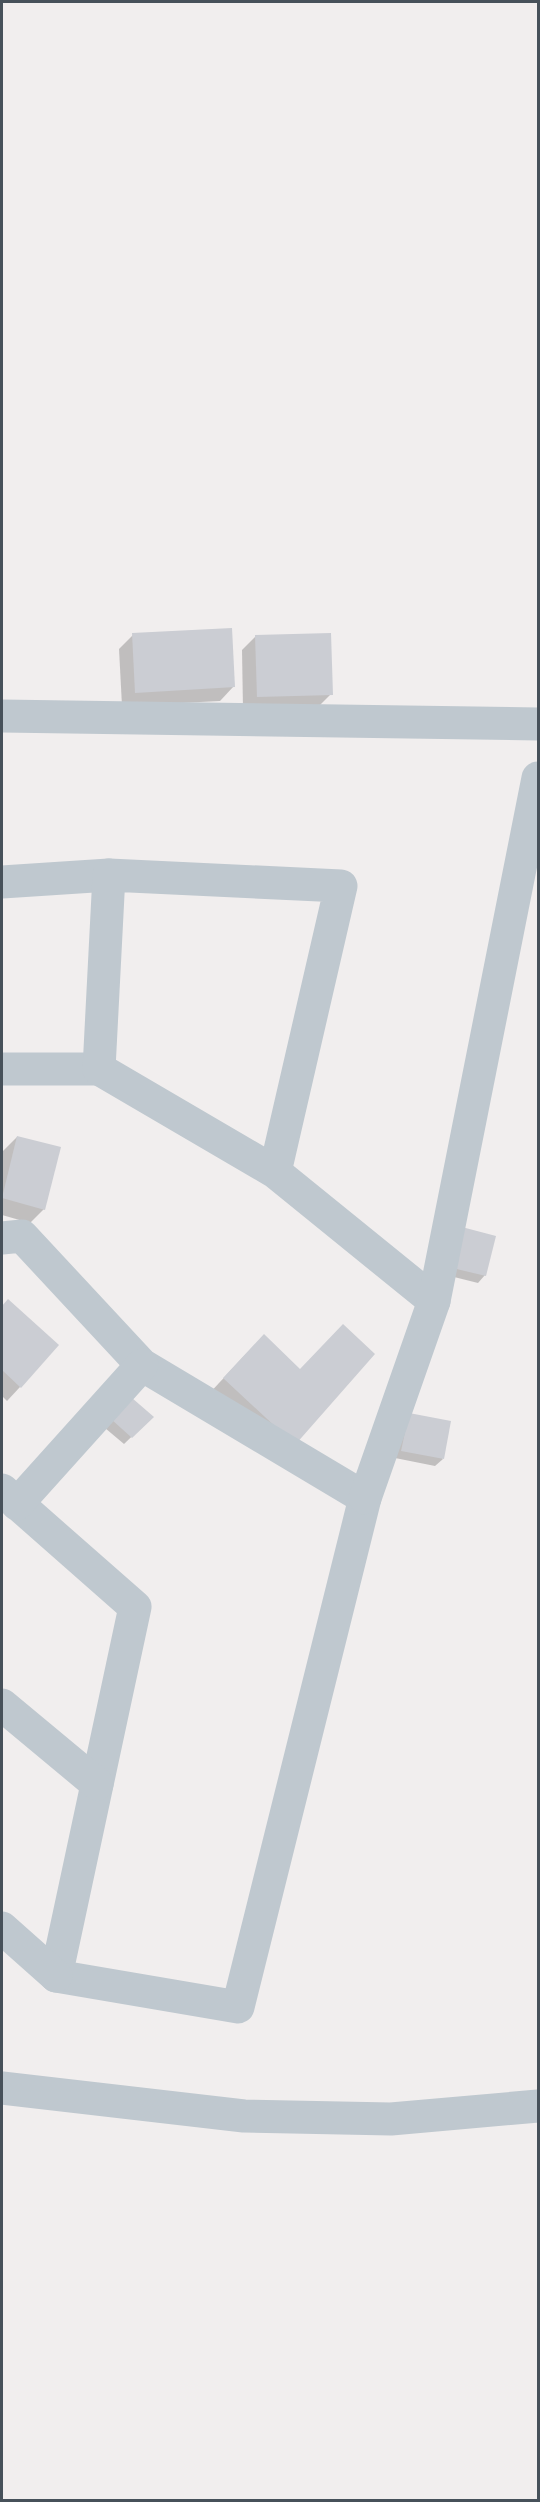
<svg xmlns="http://www.w3.org/2000/svg" width="540" height="2502" font-family="Signika,sans-serif">
<style>
.shadow{fill:#0003}
.building{fill:#cbcdd3}
.lines{fill:none;stroke-linecap:round;stroke-linejoin:round}
.minor{stroke:#bfc8cf;stroke-width:33}
</style>
<rect width="100%" height="100%" fill="#f1eeee"/>
<g class="shadow">
<polygon points="133,635 234,686 220,701 122,706 119,649"/>
<polygon points="256,636 331,694 317,708 243,710 242,650"/>
<polygon points="17,1137 44,1209 30,1223 2,1215 2,1159 3,1151"/>
<polygon points="451,1235 485,1275 478,1283 442,1274"/>
<polygon points="8,1301 20,1387 7,1401 2,1396 2,1307"/>
<polygon points="246,1354 293,1444 206,1397"/>
<polygon points="132,1400 152,1417 124,1444 105,1428"/>
<polygon points="402,1422 443,1459 435,1466 395,1458"/>
</g>
<g class="building">
<polygon points="232,628 235,687 135,693 132,633"/>
<polygon points="331,633 333,695 257,697 255,635"/>
<polygon points="17,1136 61,1147 45,1210 2,1198"/>
<polygon points="458,1226 496,1236 486,1276 448,1267"/>
<polygon points="8,1299 59,1345 21,1388 2,1370 2,1306"/>
<polygon points="343,1324 375,1354 295,1445 223,1378 264,1334 300,1369"/>
<polygon points="132,1398 154,1417 132,1438 111,1419"/>
<polygon points="409,1413 451,1421 444,1459 401,1451"/>
</g>
<g class="lines">
<g class="minor">
<polyline points="2,716 538,724"/>
<polyline points="2,882 109,875"/>
<polyline points="2,1069 99,1069"/>
<polyline points="275,1172 341,886 109,875 99,1069 275,1172 434,1301"/>
<polyline points="2,1238 22,1236 142,1365 365,1498 238,2007 56,1976 135,1607 2,1490"/>
<polyline points="365,1498 434,1301 538,778"/>
<polyline points="17,1504 142,1365"/>
<polyline points="2,1705 97,1784"/>
<polyline points="2,1928 56,1976"/>
<polyline points="2,2088 244,2116 391,2119 538,2106"/>
</g>
</g>
<rect width="540" height="2502" fill="none" stroke="#47515a" stroke-width="6"/>
</svg>
